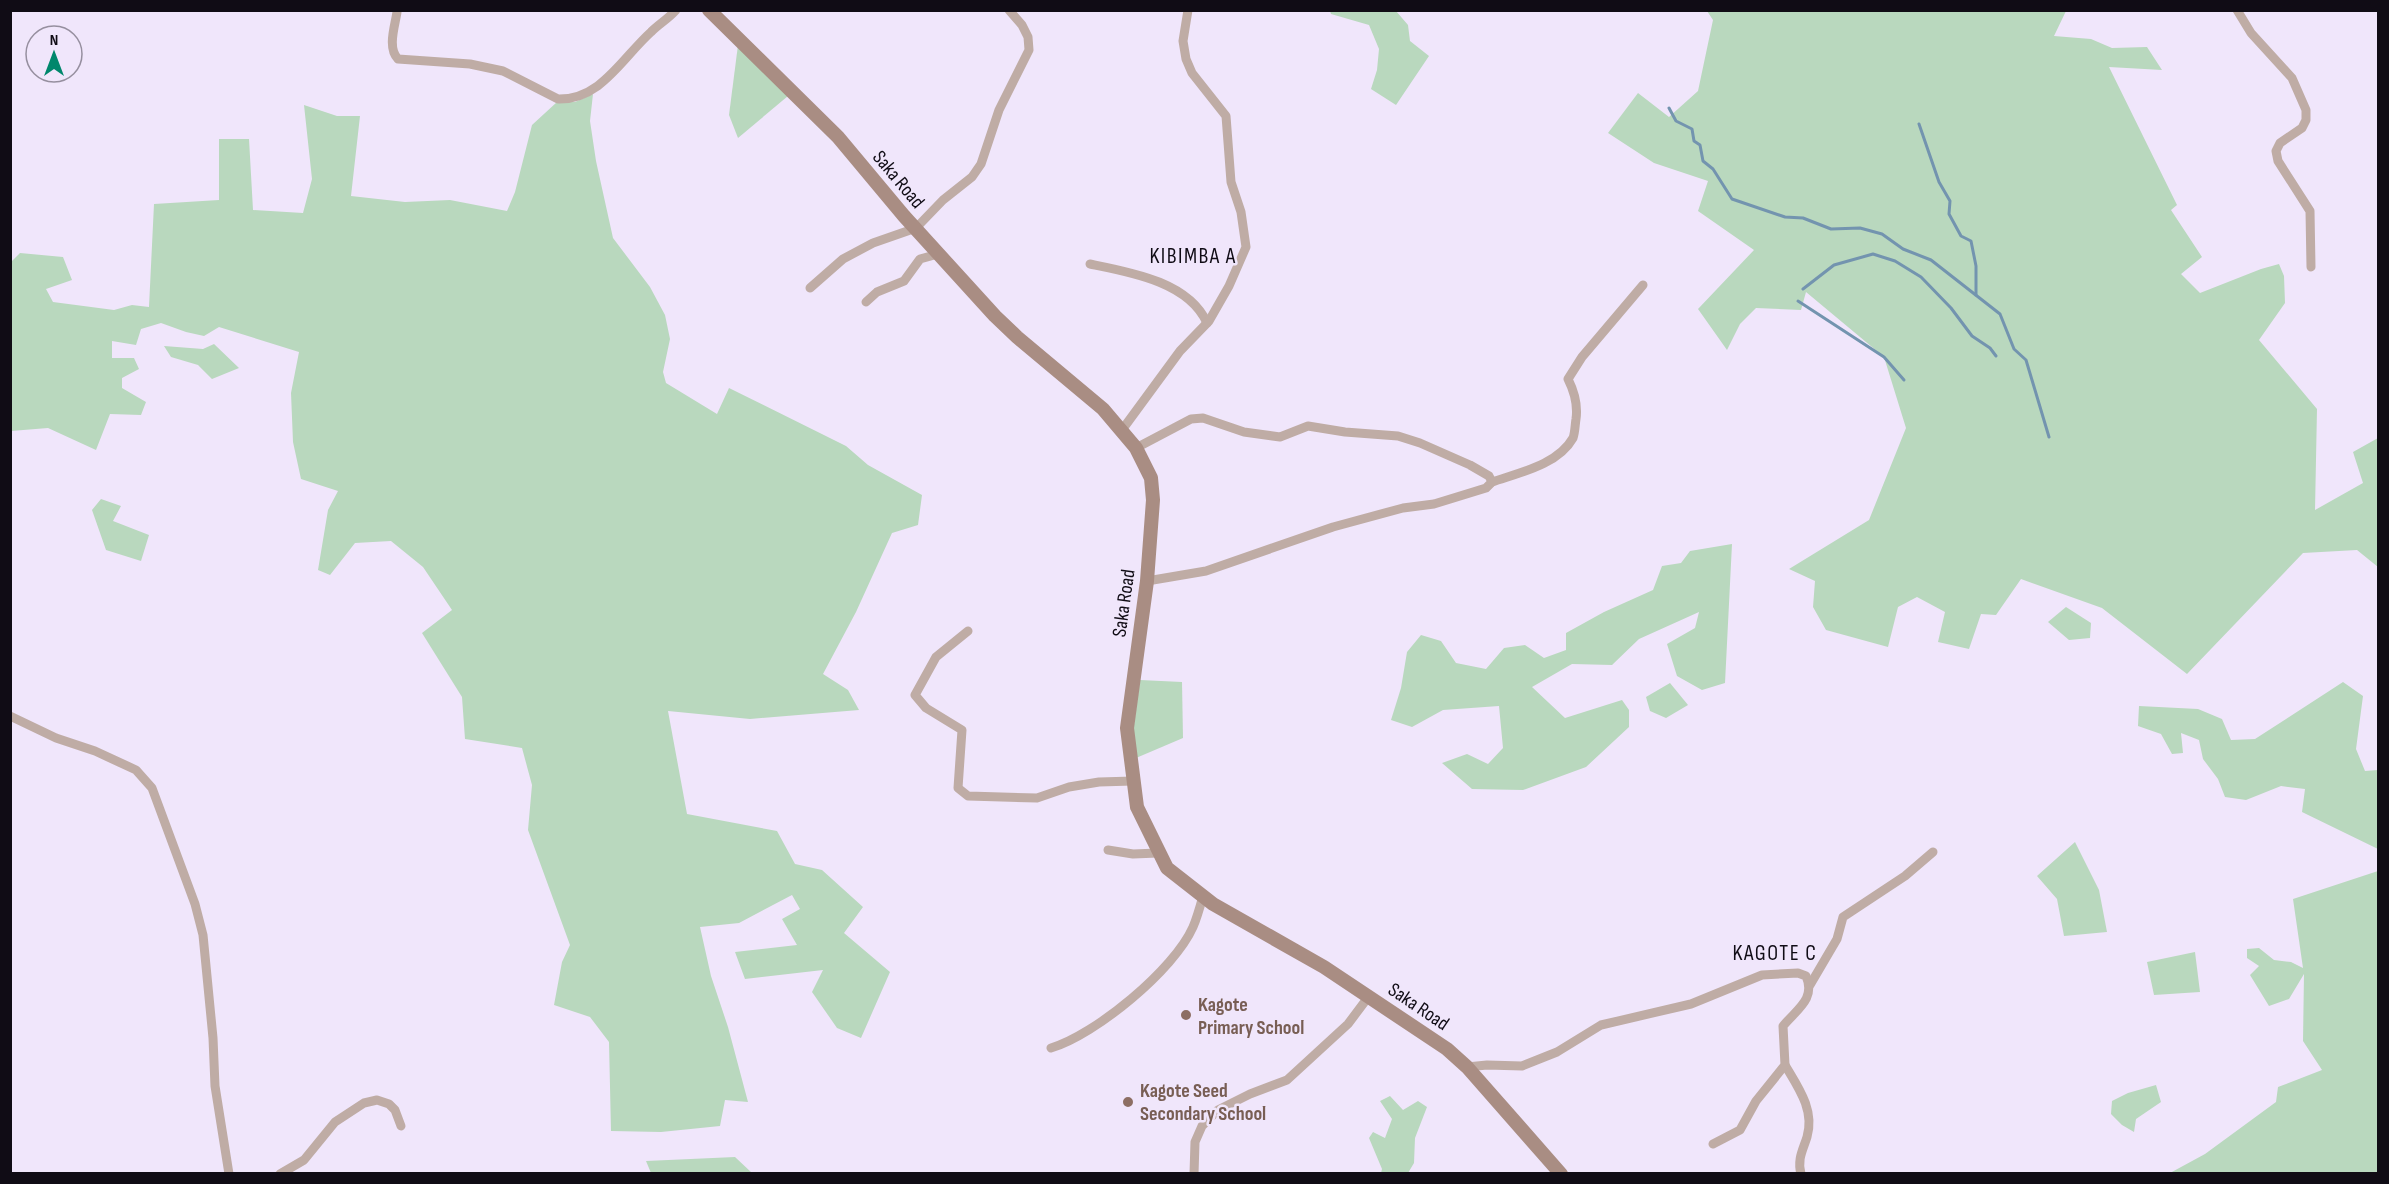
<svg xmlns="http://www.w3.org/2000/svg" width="2389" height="1184" font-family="'Sofia Sans Condensed',sans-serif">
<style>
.green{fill:#b9d8be}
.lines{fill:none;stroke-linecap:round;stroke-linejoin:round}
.stream{stroke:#7394af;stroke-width:3}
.street{stroke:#bfaca5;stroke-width:9}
.secondary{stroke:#a98d83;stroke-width:14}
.education-dot{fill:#8d6e63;stroke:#f0e6fb;stroke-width:2}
.labels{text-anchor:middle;stroke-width:5;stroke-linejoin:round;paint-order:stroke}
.street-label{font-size:20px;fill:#100c15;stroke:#f0e6fb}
.education-label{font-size:20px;font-weight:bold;fill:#785e54;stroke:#f0e6fb;text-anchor:start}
.quarter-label{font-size:22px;letter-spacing:1.5px;fill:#100c15;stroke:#f0e6fb}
</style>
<rect width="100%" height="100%" fill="#f0e6fb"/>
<g class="green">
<polygon points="1330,11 1396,11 1408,25 1410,41 1429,56 1396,105 1371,89 1377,70 1379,49 1369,25 1331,14"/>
<polygon points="1707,11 2066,11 2054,36 2091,39 2112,48 2147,47 2162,70 2109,67 2177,205 2171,210 2202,257 2181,274 2200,293 2261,269 2279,264 2284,276 2285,303 2259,340 2317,409 2315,510 2363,483 2353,452 2378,438 2378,567 2357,550 2303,553 2187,674 2102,608 2021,579 1996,615 1981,614 1969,649 1938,642 1945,612 1917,597 1898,607 1888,647 1826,630 1813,607 1815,581 1789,569 1869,520 1906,428 1884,357 1806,292 1801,310 1756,308 1740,324 1727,350 1698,309 1754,250 1698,211 1708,181 1654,163 1608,133 1638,93 1669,117 1698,91 1713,20"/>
<polygon points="738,45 788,96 738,138 729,115"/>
<polygon points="593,94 590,121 596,161 613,238 650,287 665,315 670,339 663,372 666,383 717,414 729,388 846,446 868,465 922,495 918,525 892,533 856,612 823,674 848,690 859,710 750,719 668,711 687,814 777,831 795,864 822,870 863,907 844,933 890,972 861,1038 837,1028 812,992 823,970 745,979 735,952 797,945 782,919 800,909 792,895 739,923 700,927 711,976 728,1027 748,1102 725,1100 720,1126 661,1132 611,1131 609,1042 590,1017 554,1005 562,962 570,945 528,830 532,785 522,748 465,739 462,697 422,633 452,610 423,567 391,541 355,543 330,575 318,570 328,510 338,491 301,479 293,442 291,393 299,352 219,327 204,336 186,332 161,323 141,329 136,345 112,341 112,358 134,358 139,369 122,378 122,388 146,402 141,415 110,414 96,450 48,428 11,431 11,262 20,253 63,257 72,280 46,289 53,302 114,310 132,305 149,307 154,204 219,200 219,139 249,139 253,210 303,213 312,179 304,105 337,116 360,116 351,196 405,202 450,200 507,211 515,192 532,125 557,102 575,102"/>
<polygon points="214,344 239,368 212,379 198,365 171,357 164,346 203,349"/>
<polygon points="101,499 121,506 113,521 149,535 141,561 106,550 92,510"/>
<polygon points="1732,544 1725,683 1702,690 1677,676 1667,644 1695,628 1699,612 1639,639 1612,665 1572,664 1532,687 1565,718 1622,700 1629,710 1629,727 1586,767 1523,790 1472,789 1442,763 1467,754 1488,764 1503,748 1499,706 1443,710 1412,727 1391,720 1401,688 1407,652 1421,635 1441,641 1456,663 1486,669 1504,648 1525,645 1544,658 1566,650 1566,633 1604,612 1653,590 1662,566 1681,563 1690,551"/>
<polygon points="2066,607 2091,623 2090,638 2069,640 2048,622"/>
<polygon points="1140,680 1182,682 1183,738 1136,758 1133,732"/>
<polygon points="2343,682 2363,696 2356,749 2365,771 2378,770 2378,849 2302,812 2305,789 2281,786 2246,800 2225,797 2218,779 2203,759 2199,740 2181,733 2183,753 2172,754 2161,734 2138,726 2139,706 2198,709 2222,719 2231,740 2255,739"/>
<polygon points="1670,683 1688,705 1666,718 1650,711 1646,697"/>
<polygon points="2075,842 2099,890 2107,932 2064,936 2057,899 2037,876"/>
<polygon points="2378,871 2378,1173 2170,1173 2205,1154 2276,1102 2278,1087 2322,1070 2303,1041 2304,974 2289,999 2269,1006 2250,975 2259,966 2247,958 2247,949 2259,948 2274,960 2291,962 2303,968 2293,899"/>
<polygon points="2195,952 2200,992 2154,995 2147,962"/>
<polygon points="2156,1085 2161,1102 2136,1119 2134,1132 2122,1125 2111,1114 2112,1101 2128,1093"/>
<polygon points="1390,1096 1403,1110 1418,1101 1427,1107 1415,1138 1414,1163 1408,1173 1381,1173 1382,1169 1369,1138 1373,1132 1385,1138 1392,1119 1380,1101"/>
<polygon points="735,1157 752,1173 651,1173 646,1161"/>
</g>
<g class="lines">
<g class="stream">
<polyline points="1669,108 1676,121 1692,129 1694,141 1700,145 1703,161 1713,169 1732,199 1785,217 1803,218 1831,229 1860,228 1882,234 1903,249 1931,260 2000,314 2014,349 2026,360 2049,437"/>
<polyline points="1919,124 1939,182 1950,201 1949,214 1961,236 1971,241 1976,266 1976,295"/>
<polyline points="1803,289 1834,265 1873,254 1895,261 1921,277 1951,308 1972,336 1990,348 1996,356"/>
<polyline points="1798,301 1884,357 1904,380"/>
</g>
<g class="street">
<polyline points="2237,10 2251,33 2292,78 2306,110 2306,120 2302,128 2280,143 2276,151 2278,161 2310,211 2311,267"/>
<path d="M397 12C395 26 387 48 398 59L470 64 503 71 558 99C601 100 622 58 651 32 659 24 668 19 676 10"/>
<path d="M1090 264C1130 272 1189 282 1207 323"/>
<polyline points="810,288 843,259 873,243 916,228 943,200 972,177 981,164 999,110 1029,50 1028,37 1022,25 1009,10"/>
<polyline points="866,302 877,292 904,281 920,259 938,254"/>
<polyline points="1122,430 1180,351 1209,321 1229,286 1246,247 1241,212 1231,182 1226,116 1192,73 1186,59 1183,41 1188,10"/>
<polyline points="1136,448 1191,419 1203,418 1244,432 1280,437 1308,426 1345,432 1398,436 1420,443 1470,465 1489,476 1492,482 1486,488 1434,504 1403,508 1333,527 1206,571 1147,581"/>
<path d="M1492 482C1518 473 1558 465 1573 438 1575 433 1575 425 1576 419 1578 405 1574 391 1568 379L1582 357 1643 285"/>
<polyline points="968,631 936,657 915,695 926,708 962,730 958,788 968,796 1037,798 1069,787 1099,782 1133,781"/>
<polyline points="10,716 56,738 95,751 136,770 152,788 195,904 203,935 213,1038 215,1086 229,1174"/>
<polyline points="1108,850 1133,854 1158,853"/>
<polyline points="1810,985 1837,939 1843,917 1905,876 1933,852"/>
<path d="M1051 1048C1095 1035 1174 970 1193 927 1197 918 1200 907 1203 896"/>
<path d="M1785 1065C1798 1087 1815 1110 1807 1137 1803 1150 1797 1159 1801 1174"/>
<path d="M1467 1067 1487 1065 1522 1066 1557 1052 1601 1025 1691 1004 1762 975 1798 973 1806 976C1816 999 1797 1009 1783 1026L1785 1065 1756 1101 1740 1130 1713 1144"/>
<polyline points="280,1174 304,1160 335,1122 364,1103 377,1100 389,1104 395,1110 401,1126"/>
<polyline points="1194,1174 1195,1142 1202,1126 1218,1110 1250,1094 1287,1080 1348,1024 1369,996"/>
</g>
<polyline class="secondary" points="709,10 838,137 904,216 995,316 1017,337 1103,409 1136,448 1151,478 1153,500 1147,581 1127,728 1137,807 1167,868 1213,904 1324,967 1447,1049 1467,1067 1561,1174"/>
</g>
<g class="education-dot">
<circle cx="1186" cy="1015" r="6"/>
<circle cx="1128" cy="1102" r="6"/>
</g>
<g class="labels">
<g class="street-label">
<text transform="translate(899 179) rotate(50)" y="7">Saka Road</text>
<text transform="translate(1123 603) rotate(-82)" y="7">Saka Road</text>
<text transform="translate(1419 1006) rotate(34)" y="7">Saka Road</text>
</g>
<g class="education-label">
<text x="1198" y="1011">Kagote<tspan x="1198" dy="23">Primary School</tspan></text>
<text x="1140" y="1097">Kagote Seed<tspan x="1140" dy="23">Secondary School</tspan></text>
</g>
<g class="quarter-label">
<text x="1193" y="263">KIBIMBA A</text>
<text x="1775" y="960">KAGOTE C</text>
</g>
</g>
<rect width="2389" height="1184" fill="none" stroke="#100c15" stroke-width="24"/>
<g transform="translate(54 54)"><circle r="28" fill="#f0e6fb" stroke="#968f9f" stroke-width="1.5"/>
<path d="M0-4.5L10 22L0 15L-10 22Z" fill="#00876c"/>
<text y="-9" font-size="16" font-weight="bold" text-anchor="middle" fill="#100c15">N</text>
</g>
</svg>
